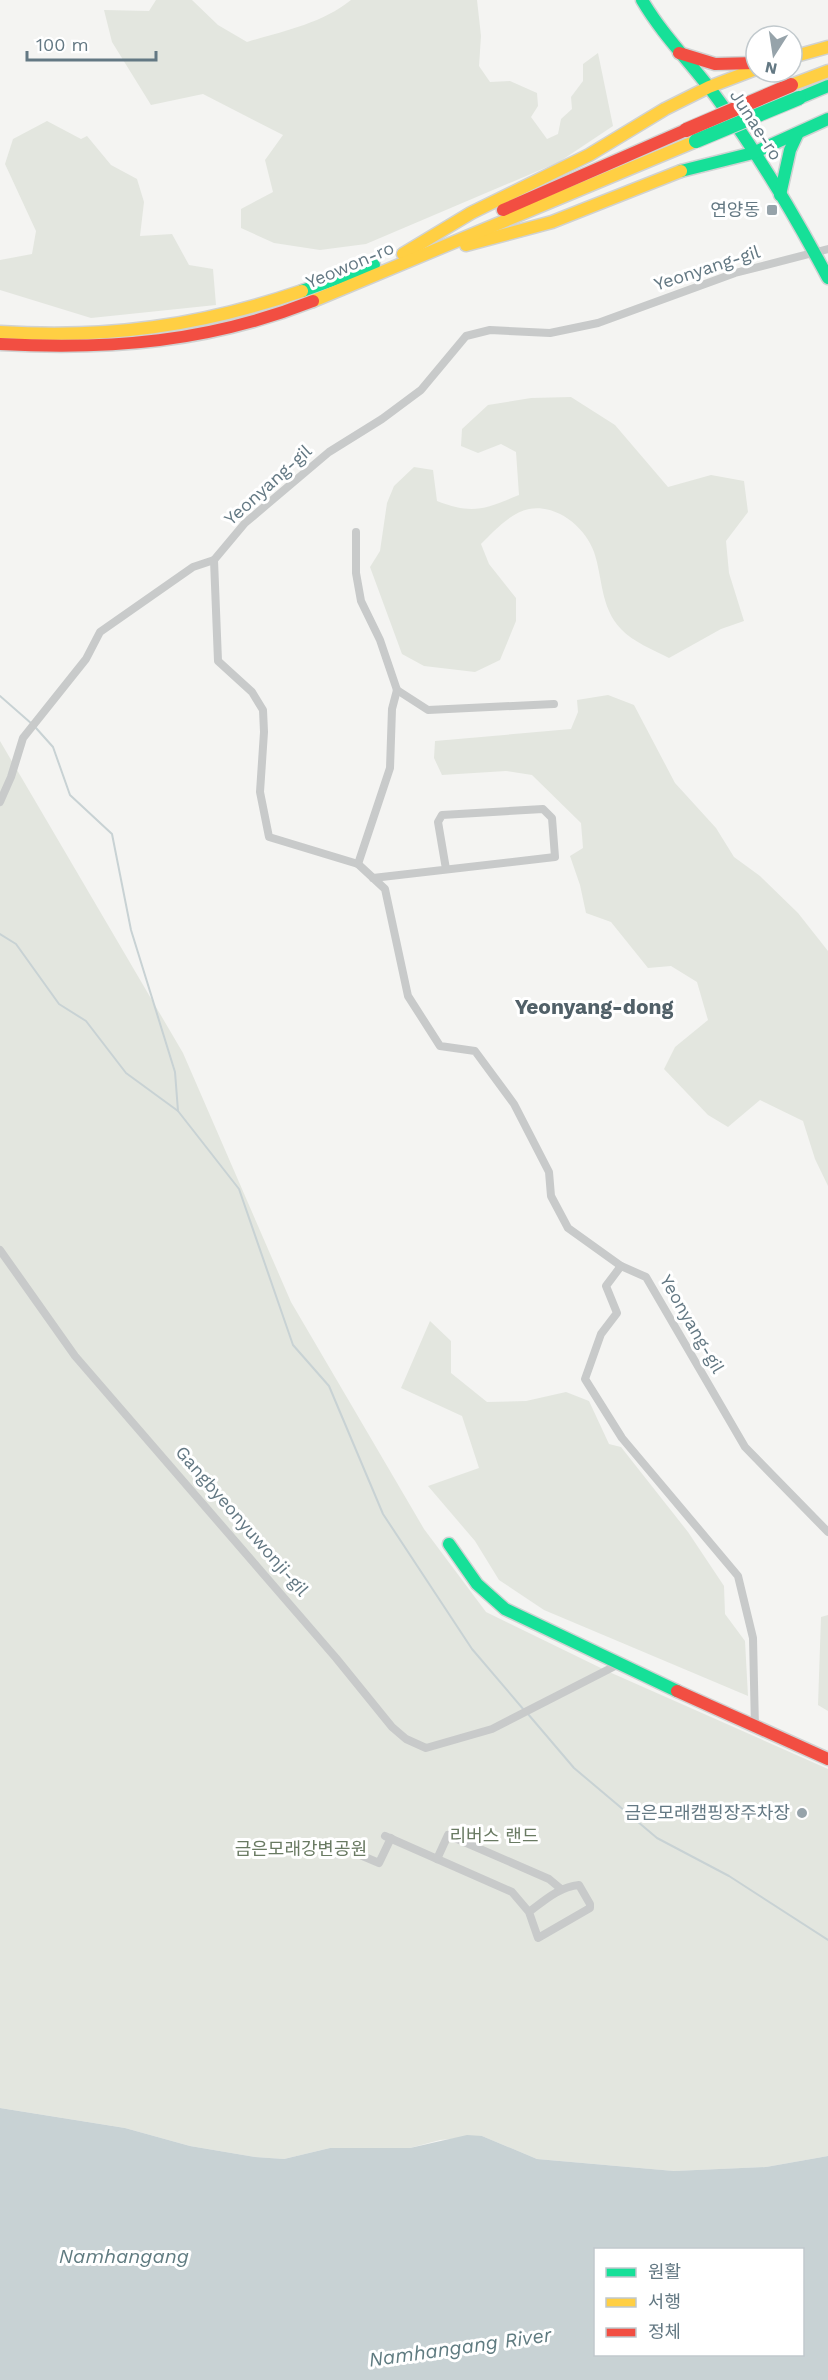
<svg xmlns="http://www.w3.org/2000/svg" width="828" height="2380" font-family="'Work Sans','Noto Sans KR',sans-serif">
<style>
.green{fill:#e3e6df}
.water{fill:#c8d2d4;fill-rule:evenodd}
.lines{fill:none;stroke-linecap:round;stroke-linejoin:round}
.stream{stroke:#c8d2d4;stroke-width:2}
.fast-casing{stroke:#d0d2d2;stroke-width:15}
.slow-casing{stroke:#d0d2d2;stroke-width:15}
.jam-casing{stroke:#d0d2d2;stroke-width:15}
.street{stroke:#c8caca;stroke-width:8}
.fast{stroke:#16e098;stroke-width:12}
.slow{stroke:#ffcf43;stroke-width:12}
.jam{stroke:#f24e42;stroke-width:12}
.fast-bridge-casing{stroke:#d1d2d2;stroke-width:16;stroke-linecap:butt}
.jam-bridge-casing{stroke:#d1d2d2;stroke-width:16;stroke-linecap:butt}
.fast-bridge{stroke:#16e098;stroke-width:14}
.jam-bridge{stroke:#f24e42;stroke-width:14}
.poi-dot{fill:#96a3aa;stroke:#fff;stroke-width:2}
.labels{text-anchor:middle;stroke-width:6;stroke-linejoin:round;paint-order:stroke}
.street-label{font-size:18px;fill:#637883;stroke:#fff}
.poi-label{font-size:18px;fill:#637883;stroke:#fff;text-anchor:end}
.park-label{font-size:18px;fill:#697a62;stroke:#fff}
.water-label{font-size:20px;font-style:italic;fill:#5f7b80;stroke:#fff}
.quarter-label{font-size:21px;font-weight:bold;fill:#516068;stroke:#fff}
</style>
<rect width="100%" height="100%" fill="#f4f4f2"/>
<g class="green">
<path d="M156 0H192L218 25 247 42C283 31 321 24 351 0H477L481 36 479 66 490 82 510 81 537 93 538 106 531 117 547 139 558 134 561 119 572 109 571 97 583 81V64L598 53 613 126 559 162 366 244 320 250 274 243 241 228V209L273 192 265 160 283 135 203 94 151 105 112 42 104 10 149 11Z"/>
<polygon points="47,121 81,139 87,136 111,165 137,179 144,202 140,236 172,234 189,265 213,269 216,305 91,318 0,290 0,260 32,254 36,231 5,164 13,139"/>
<path d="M571 397 615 425 668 487 711 475 744 481 748 512 726 541 729 573 744 621 721 629 669 658C654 650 633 642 621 629 600 607 603 578 594 552 585 527 557 504 529 509 510 513 494 531 481 544L489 564 516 598V621L500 660 475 672 424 666 402 654 370 567 380 551 387 503 394 486 414 467 433 470 437 501C473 515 485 509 519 495L516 452 501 444 478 453 461 446 462 429 488 405 531 398Z"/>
<polygon points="608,695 634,705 675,783 716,828 734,857 760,876 798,913 828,951 828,1186 815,1159 803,1121 760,1100 728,1127 708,1115 664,1069 675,1047 708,1020 697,982 671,966 648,968 611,922 586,913 580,885 570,856 583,848 581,823 532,775 506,771 442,775 434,758 435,741 571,729 578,712 577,700"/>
<polygon points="0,741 183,1053 291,1302 424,1529 486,1612 607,1671 828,1769 828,2156 766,2167 674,2171 537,2159 482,2136 440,2140 410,2148 330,2148 284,2159 255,2157 190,2146 125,2128 0,2108"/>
<polygon points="430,1321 451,1341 451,1373 487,1402 526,1401 566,1392 589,1401 609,1444 621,1447 688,1532 724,1586 725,1614 745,1641 748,1696 544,1610 499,1580 475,1541 428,1486 479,1468 462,1416 401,1388"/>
<polygon points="828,1615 828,1711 818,1705 821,1617"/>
</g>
<path class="water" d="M0 2108 125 2128 190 2146 255 2157 284 2159 330 2148H410L467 2135 482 2136 537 2159 674 2171 766 2167 828 2156V2380H0ZM596 2250H802V2354H596Z"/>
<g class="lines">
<g class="stream">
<polyline points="0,696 32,724"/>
<polyline points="36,728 53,747 70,795 112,834 131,930 175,1072 178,1111"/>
<polyline points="0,934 16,944 59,1004 86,1021 126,1073 178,1111 239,1189 293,1345 329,1386 383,1514 472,1649 524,1710"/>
<polyline points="528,1714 574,1768 657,1838 729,1876 828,1940"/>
</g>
<defs>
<g id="fast">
<path d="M642 0C663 36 693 65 717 98 759 155 795 216 828 278"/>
<polyline points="799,98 828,86"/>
<polyline points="681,171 753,153 828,119"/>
<polyline points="780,195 790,150 797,135"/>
<polyline points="302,291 374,265"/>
<polyline points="449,1544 477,1584 505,1609 677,1691"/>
</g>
<g id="slow">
<polyline points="792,57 828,47"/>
<polyline points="791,85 828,71"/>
<polyline points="466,245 552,222 681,171"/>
<polyline points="403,254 471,213 589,155 665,109 709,87 756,69"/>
<polyline points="313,301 696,141"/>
<path d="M0 332C107 339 200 326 302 291"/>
</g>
<g id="jam">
<polyline points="679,53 715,64 756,63"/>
<polyline points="503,210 686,130"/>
<path d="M0 344C111 350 209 342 313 301"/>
<polyline points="677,1691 828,1759"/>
</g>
</defs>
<use href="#fast" class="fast-casing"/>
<use href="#slow" class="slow-casing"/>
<use href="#jam" class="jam-casing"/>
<g class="street">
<polyline points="828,249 735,273 598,323 550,333 490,330 466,336 421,390 382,419 329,452 245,523 214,560 218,661 252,692 263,710 264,732 260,792 269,837 358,864 385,889 408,996 440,1046 475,1051 514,1104 549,1172 551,1196 568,1228 621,1266 646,1277 745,1447 828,1532"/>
<polyline points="356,532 356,573 361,601 380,640 397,690 392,709 390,768 358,864"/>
<polyline points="397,690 428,710 554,704"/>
<polyline points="0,802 11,777 23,738 86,659 100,632 193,567 214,560"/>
<polyline points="373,878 555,857 552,818 543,809 442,815 438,822 446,869"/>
<polyline points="0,1250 75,1356 336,1658 392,1727 406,1739 426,1748 492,1729 619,1664"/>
<polyline points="621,1266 606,1286 617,1313 601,1334 585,1379 622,1438 738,1576 753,1638 755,1728"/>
<path d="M385 1836 512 1892 529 1912 538 1938 590 1908V1904L579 1885C559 1887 545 1900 529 1912"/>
<polyline points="345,1854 346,1849 379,1863 391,1838"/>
<polyline points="437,1859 448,1835 549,1879 561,1889"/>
</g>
<use href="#fast" class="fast"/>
<use href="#slow" class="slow"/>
<use href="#jam" class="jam"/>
<defs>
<polyline id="fast-bridge" points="696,141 799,98"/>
<polyline id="jam-bridge" points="686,130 791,85"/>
</defs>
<use href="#fast-bridge" class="fast-bridge-casing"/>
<use href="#jam-bridge" class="jam-bridge-casing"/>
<use href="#fast-bridge" class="fast-bridge"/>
<use href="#jam-bridge" class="jam-bridge"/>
</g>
<g class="poi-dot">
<rect x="766" y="204" width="12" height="12" rx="3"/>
<circle cx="802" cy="1813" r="6"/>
</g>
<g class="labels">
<g class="street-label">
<text transform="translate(756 125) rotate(57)" y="6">Junae-ro</text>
<text transform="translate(350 265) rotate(-23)" y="6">Yeowon-ro</text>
<text transform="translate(707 268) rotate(-18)" y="6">Yeonyang-gil</text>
<text transform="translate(268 485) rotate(-42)" y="6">Yeonyang-gil</text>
<text transform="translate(692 1324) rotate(60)" y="6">Yeonyang-gil</text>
<text transform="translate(242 1521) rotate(49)" y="6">Gangbyeonyuwonji-gil</text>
</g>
<g class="poi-label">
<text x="760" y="216">연양동</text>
<text x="790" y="1819">금은모래캠핑장주차장</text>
</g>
<g class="park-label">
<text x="494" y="1842">리버스 랜드</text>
<text x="301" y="1855">금은모래강변공원</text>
</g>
<g class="water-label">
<text x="124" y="2263">Namhangang</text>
<text transform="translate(460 2347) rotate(-8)" y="7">Namhangang River</text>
</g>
<g class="quarter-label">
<text x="594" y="1014">Yeonyang-dong</text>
</g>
</g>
<rect x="594" y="2248" width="210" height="108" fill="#ffffff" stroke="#c1c9cd" stroke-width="1.5"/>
<rect x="606" y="2268" width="30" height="9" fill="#16e098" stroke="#c1c9cd" stroke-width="1.5"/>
<text x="648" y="2278" font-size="18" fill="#637883">원활</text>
<rect x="606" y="2298" width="30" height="9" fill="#ffcf43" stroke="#c1c9cd" stroke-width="1.5"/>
<text x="648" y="2308" font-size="18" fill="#637883">서행</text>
<rect x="606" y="2328" width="30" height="9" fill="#f24e42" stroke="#c1c9cd" stroke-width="1.5"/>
<text x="648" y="2338" font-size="18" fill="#637883">정체</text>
<g transform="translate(774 54) rotate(192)"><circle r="28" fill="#ffffff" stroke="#c1c9cd" stroke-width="1.5"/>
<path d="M0-4.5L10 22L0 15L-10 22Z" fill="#96a3aa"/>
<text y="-9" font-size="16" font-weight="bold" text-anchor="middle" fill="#637883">N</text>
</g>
<path d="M27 51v9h129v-9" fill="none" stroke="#637883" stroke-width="3"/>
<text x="36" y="51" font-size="18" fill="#637883" stroke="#ffffff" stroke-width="4.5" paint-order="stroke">100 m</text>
</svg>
